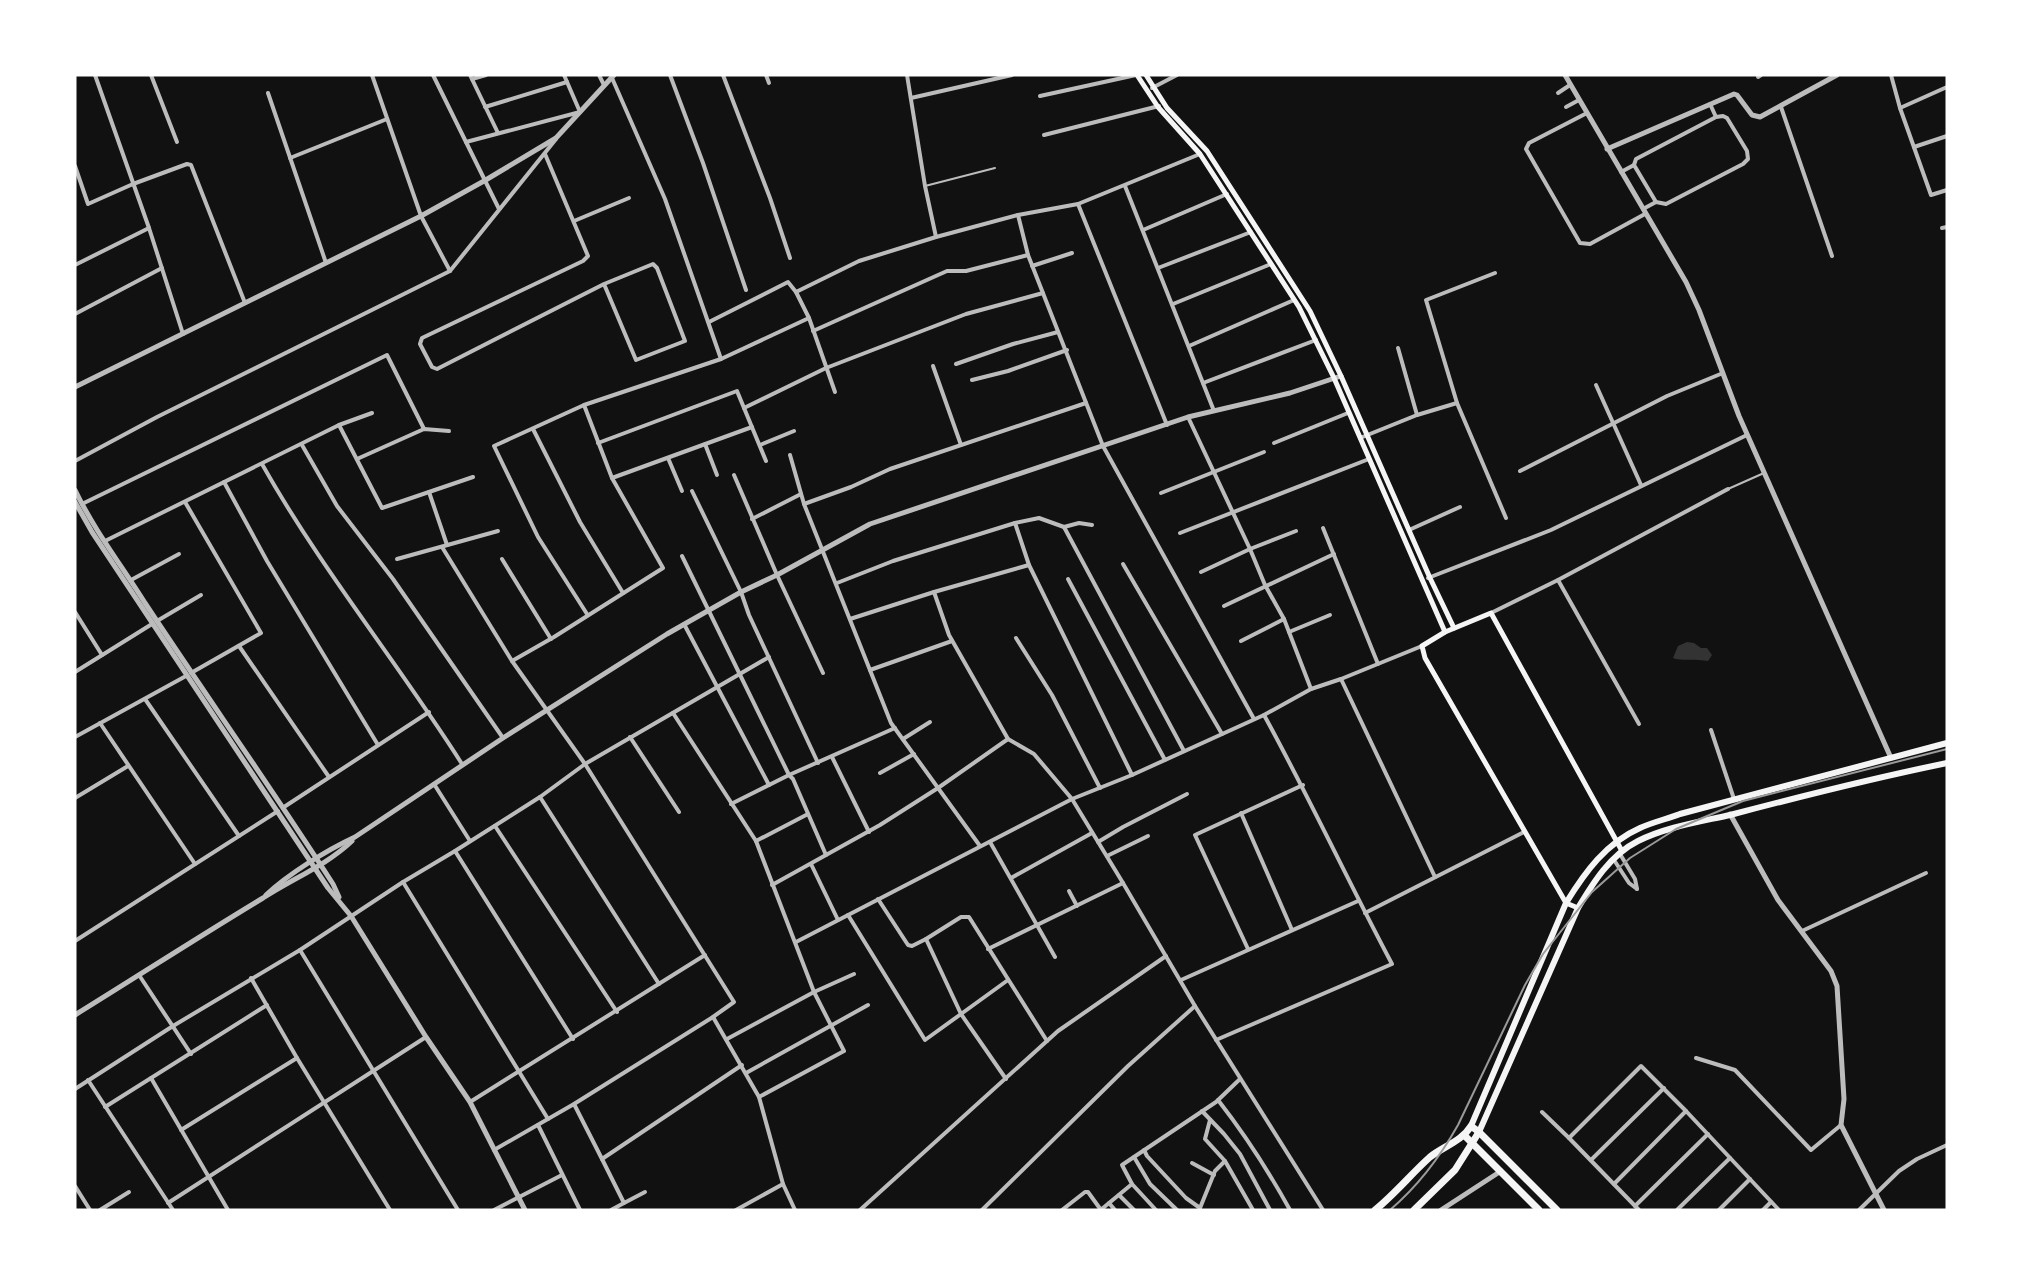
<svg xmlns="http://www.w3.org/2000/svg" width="2022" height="1285" font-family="'Open Sans',sans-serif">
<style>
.water{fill:#333}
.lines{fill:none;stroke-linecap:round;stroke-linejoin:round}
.service{stroke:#bcbcbc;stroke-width:2}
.minor{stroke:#bcbcbc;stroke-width:4}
.tertiary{stroke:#bcbcbc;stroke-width:5}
.secondary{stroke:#f5f5f5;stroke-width:5}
.primary{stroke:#f5f5f5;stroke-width:6}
.trunk{stroke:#f5f5f5;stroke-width:7}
.rail{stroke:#9a9a9a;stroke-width:2}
</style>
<rect width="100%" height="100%" fill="#111"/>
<path class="water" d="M1687 642 1694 643 1701 648H1707L1712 655 1708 661C1697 659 1680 661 1673 658L1678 646Z"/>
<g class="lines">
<g class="service">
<polyline points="925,186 995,168"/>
<polyline points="1728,489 1764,473"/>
</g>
<g class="minor">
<polyline points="95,75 149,228 183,334"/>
<polyline points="151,75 177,142"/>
<polyline points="372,75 421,216 450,271"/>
<polyline points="433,75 499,209"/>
<polyline points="470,75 498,133"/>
<polyline points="599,75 604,85"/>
<polyline points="670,75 703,163 746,290"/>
<polyline points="723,75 770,198 790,258"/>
<polyline points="766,75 769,83"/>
<polyline points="907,75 925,186 936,237"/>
<polyline points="1891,75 1900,108 1931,195 1947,190"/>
<polyline points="1758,77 1761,75"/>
<polyline points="612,78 665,199 721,359"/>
<polyline points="472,79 486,75"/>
<polyline points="1152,88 1177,75"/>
<polyline points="268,93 326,263"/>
<polyline points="1558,93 1570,85"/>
<polyline points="1040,96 1136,75"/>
<polyline points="911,98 1012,75"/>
<polyline points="1710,104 1716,117"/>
<polyline points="485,107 567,82"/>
<polyline points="1566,107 1579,100"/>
<polyline points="1781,107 1832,256"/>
<polyline points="1900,108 1947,87"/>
<polyline points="1587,113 1529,143 1526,149 1580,243 1590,244 1645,214"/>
<polyline points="1044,135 1159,106"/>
<polyline points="466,142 580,112 564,75"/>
<polyline points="1914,147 1947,136"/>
<polyline points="545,154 588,256 583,261 422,338 420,344 432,367 437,369 604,284 653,264 657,268 685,341 636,360 604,284"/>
<polyline points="290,158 387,119"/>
<polyline points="75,166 88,204 133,184 187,164 191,165 245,303"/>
<polyline points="1621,172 1634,165"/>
<polyline points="1125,186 1214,411"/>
<polyline points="1078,204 1167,425"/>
<polyline points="1643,209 1656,202 1666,204 1743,164 1748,159 1747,151 1727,118 1723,116 1716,117 1636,159 1634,165 1656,202"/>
<polyline points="1018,215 1028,255 1103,446 1254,719"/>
<polyline points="574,221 629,198"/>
<polyline points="1942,228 1947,227"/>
<polyline points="1143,230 1227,194"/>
<polyline points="75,265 149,228"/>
<polyline points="1032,266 1072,253"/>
<polyline points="1158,268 1251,232"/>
<polyline points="1495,273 1426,300 1457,403 1506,518"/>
<polyline points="796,292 809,318 835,392"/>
<polyline points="1173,304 1271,264"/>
<polyline points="75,314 162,268"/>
<polyline points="709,322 788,282 796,292 859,261 936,237 1018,215 1078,204 1200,154"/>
<polyline points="813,331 947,271 966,271 1028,255"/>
<polyline points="1189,346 1294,300"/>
<polyline points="1398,348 1417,415"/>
<polyline points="956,364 1013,344 1058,332"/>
<polyline points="933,366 961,445"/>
<polyline points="972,380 1008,371 1067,350"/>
<polyline points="1203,383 1316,340"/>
<polyline points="1596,385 1641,485"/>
<polyline points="744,408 826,368 966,314 1043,293"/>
<polyline points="1188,417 1250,549 1265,585 1284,619 1311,689"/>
<polyline points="339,425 382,508 473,477"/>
<polyline points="533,429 580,522 623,593"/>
<polyline points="1360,438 1417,415 1457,403"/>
<polyline points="598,443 737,391 766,461"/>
<polyline points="1274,443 1348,413"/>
<polyline points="705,444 717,475"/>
<polyline points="302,445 337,506 393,579 503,738"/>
<polyline points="760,445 794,431"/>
<polyline points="790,455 804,504 891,723 980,846"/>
<polyline points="668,458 682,491"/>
<polyline points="357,459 424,429 449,431"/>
<polyline points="75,461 157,417 450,271 556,139"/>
<path d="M262 464C321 569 398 663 462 764"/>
<polyline points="1520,471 1667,396 1723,373"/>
<polyline points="734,475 777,575 823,673"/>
<polyline points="612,478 752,427"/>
<polyline points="224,482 267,561 378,745"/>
<polyline points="692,491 741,592 749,615 818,763"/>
<polyline points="429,492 447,545"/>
<polyline points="1161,493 1264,452"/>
<polyline points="185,502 261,633 191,673"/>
<polyline points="82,504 387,355 424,429"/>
<polyline points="804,504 851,487 890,469 1086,403"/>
<polyline points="752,519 801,494"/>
<polyline points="1015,523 1029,565 1132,775"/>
<polyline points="1064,527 1184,751"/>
<polyline points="1323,528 1378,664"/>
<polyline points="1409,530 1460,507"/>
<polyline points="1180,533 1369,459"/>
<polyline points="105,541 339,425 372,413"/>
<polyline points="442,547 512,661 585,764 734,1002 713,1017 574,1104 494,1150"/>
<polyline points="682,556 789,775 793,779 826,855"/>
<polyline points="397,559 498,531"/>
<polyline points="502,559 551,639"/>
<polyline points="1123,564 1222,734"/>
<polyline points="1201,572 1250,549 1296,531"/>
<polyline points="1428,578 1551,530 1747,435"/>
<polyline points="1068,579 1165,760"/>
<polyline points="131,580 179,554"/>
<polyline points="1558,580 1639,724"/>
<polyline points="837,583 893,561 1015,523 1039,518 1064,527 1079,523 1092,525"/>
<polyline points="934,592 949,635 1008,739 1034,754 1072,799 1123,883 1195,1006 1323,1210"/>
<polyline points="1224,606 1334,554"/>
<polyline points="75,612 102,655"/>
<polyline points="1491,613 1558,580 1728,489"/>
<polyline points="587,614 538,537 494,446 584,405 721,359 809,318"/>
<polyline points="850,619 934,592 1029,565"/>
<polyline points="157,621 201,595"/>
<polyline points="684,624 769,785"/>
<polyline points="1289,632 1330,615"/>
<polyline points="1016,638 1052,695 1100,788"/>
<polyline points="1241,641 1284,619"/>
<polyline points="239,646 329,777"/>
<polyline points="512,661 554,637 663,568 612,478 584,405"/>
<polyline points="870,670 952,641"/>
<polyline points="75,672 152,624"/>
<polyline points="1341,679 1435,877"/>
<polyline points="145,699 239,836"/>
<polyline points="673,713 756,841 814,992 844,1051 759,1097"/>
<polyline points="100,723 195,864"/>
<polyline points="1711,730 1734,799"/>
<polyline points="75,737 186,676"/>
<polyline points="630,737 679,812"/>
<polyline points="903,739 930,722"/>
<polyline points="832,757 869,832"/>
<polyline points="880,773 914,754"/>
<polyline points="434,784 470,841"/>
<polyline points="540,797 659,984"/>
<polyline points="75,798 128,766"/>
<polyline points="731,804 789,775 895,728"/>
<polyline points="284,807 429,712"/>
<polyline points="1241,813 1292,930"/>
<polyline points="495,826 617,1012"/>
<polyline points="756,841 808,814"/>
<polyline points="990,842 1055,957"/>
<polyline points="1098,842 1123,827 1187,794"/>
<polyline points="455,851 573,1039"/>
<polyline points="1620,854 1635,879 1637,889"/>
<polyline points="1107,856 1148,836"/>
<polyline points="1614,860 1629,883 1637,889"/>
<polyline points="811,864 838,920"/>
<polyline points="1011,878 1092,833"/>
<polyline points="403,882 548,1119"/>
<polyline points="772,885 880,825 938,788 1008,739"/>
<polyline points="1069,891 1077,906"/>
<polyline points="878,899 908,945 912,946 926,939 961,1014 1008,980"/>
<polyline points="1365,913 1524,832"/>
<polyline points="848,915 925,1040 961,1014 1006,1079"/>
<polyline points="1802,931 1926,873"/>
<polyline points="926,939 961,917 969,917 1047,1041"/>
<polyline points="75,941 278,811"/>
<polyline points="796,942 1072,799 1132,775 1264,715 1311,689 1341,679 1422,646"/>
<polyline points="988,949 1123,883"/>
<polyline points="1248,949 1195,835 1303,785"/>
<polyline points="300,950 458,1210"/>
<polyline points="139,975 191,1054"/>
<polyline points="251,978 297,1058 390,1210"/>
<polyline points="1181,980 1358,901"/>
<polyline points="713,1017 759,1097 783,1184 795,1210"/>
<polyline points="727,1039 814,992 854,974"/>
<path d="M1216 1040 1392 964C1348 881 1309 797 1264 715"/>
<polyline points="1696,1058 1735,1070 1811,1150 1841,1125"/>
<polyline points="746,1073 868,1005"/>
<polyline points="151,1078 228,1210"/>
<polyline points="88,1080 173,1210"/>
<polyline points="75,1089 173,1026 300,950 403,882 455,851 540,797 585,764 769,657"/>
<path d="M1218 1100C1246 1136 1268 1170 1290 1210"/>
<polyline points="470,1102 705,955"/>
<polyline points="574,1104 602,1159 742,1065"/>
<polyline points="105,1107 267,1005"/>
<polyline points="1202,1111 1224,1134 1240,1154 1270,1210"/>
<polyline points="1542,1112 1569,1138 1641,1066 1686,1111 1779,1210"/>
<polyline points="1210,1120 1205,1139 1225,1161 1253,1210"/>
<polyline points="538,1125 580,1210"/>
<polyline points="181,1130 297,1058"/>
<polyline points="1569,1138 1639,1210"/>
<polyline points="1144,1150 1147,1156 1186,1198 1200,1208"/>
<polyline points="1134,1157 1150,1184 1177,1210"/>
<polyline points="602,1159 624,1203 611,1210"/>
<polyline points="1591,1160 1664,1088"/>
<polyline points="1192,1163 1214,1175"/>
<polyline points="1132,1184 1156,1210"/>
<polyline points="1614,1184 1686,1111"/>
<polyline points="75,1186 90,1210"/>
<polyline points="1119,1195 1134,1210"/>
<polyline points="168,1203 426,1037"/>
<polyline points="624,1203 645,1192"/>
<polyline points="1109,1203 1115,1210"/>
<polyline points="1635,1206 1708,1134"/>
<polyline points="1200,1208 1215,1171 1225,1161"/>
<polyline points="100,1210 129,1192"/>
<polyline points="494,1210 562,1175"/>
<polyline points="736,1210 783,1184"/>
<polyline points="860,1210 1058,1031 1166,956"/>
<polyline points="982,1210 1128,1066 1195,1006"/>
<polyline points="1062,1210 1085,1192 1088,1192 1101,1210 1103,1208 1132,1184 1122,1165 1216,1102 1240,1079"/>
<polyline points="1677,1210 1730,1158"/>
<polyline points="1719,1210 1750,1179"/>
<polyline points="1763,1210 1771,1202"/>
<polyline points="1859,1210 1899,1171 1917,1159 1947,1145"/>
</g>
<g class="tertiary">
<polyline points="1565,75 1686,282 1699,310 1739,416 1891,758"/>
<polyline points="1607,149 1734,94 1737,95 1752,115 1760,117 1837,75"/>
<polyline points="75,387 421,216 484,181 556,138 614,75"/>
<path d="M75 490C94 530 122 566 145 603 207 697 272 789 333 884L339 897"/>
<polyline points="75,502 92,532 328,888 351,916 426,1037 470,1102 525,1210"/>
<polyline points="1730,814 1778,900 1831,971 1837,986 1844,1099 1841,1125 1884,1210"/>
<path d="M266 895C288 874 327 850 355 837L503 738 667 634 741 592 777 575 870 524 1188 417 1290 393 1341 376"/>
<path d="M75 1015C138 976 200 936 263 898 292 879 327 865 352 841"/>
<polyline points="1441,1210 1501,1171"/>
</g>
<g class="secondary">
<polyline points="1137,75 1158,107 1200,154 1299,307 1334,378 1445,632"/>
<polyline points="1146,75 1167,108 1207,151 1310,311 1341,376 1430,578 1454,628"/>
<polyline points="1578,908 1566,903 1425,658 1422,646 1445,632 1491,613 1622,851"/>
</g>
<g class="primary">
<path d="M1471 1126 1566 903C1585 872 1606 843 1640 828 1653 822 1667 819 1680 814L1947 743"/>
<path d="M1479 1132 1578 908C1593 883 1610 855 1638 841 1666 827 1699 822 1730 815 1802 796 1874 778 1947 763"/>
</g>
<g class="trunk">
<polyline points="1465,1136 1539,1210"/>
<path d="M1375 1210C1395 1194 1411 1174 1430 1157 1444 1146 1462 1141 1471 1126L1479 1132 1557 1210"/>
<polyline points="1414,1210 1455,1170 1479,1132"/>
</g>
<path class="rail" d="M1390 1210C1418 1186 1440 1157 1458 1125L1525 985 1543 954 1592 892 1630 858 1676 829 1743 801 1947 749"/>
</g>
<rect width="2022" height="1285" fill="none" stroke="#ffffff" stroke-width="153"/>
</svg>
